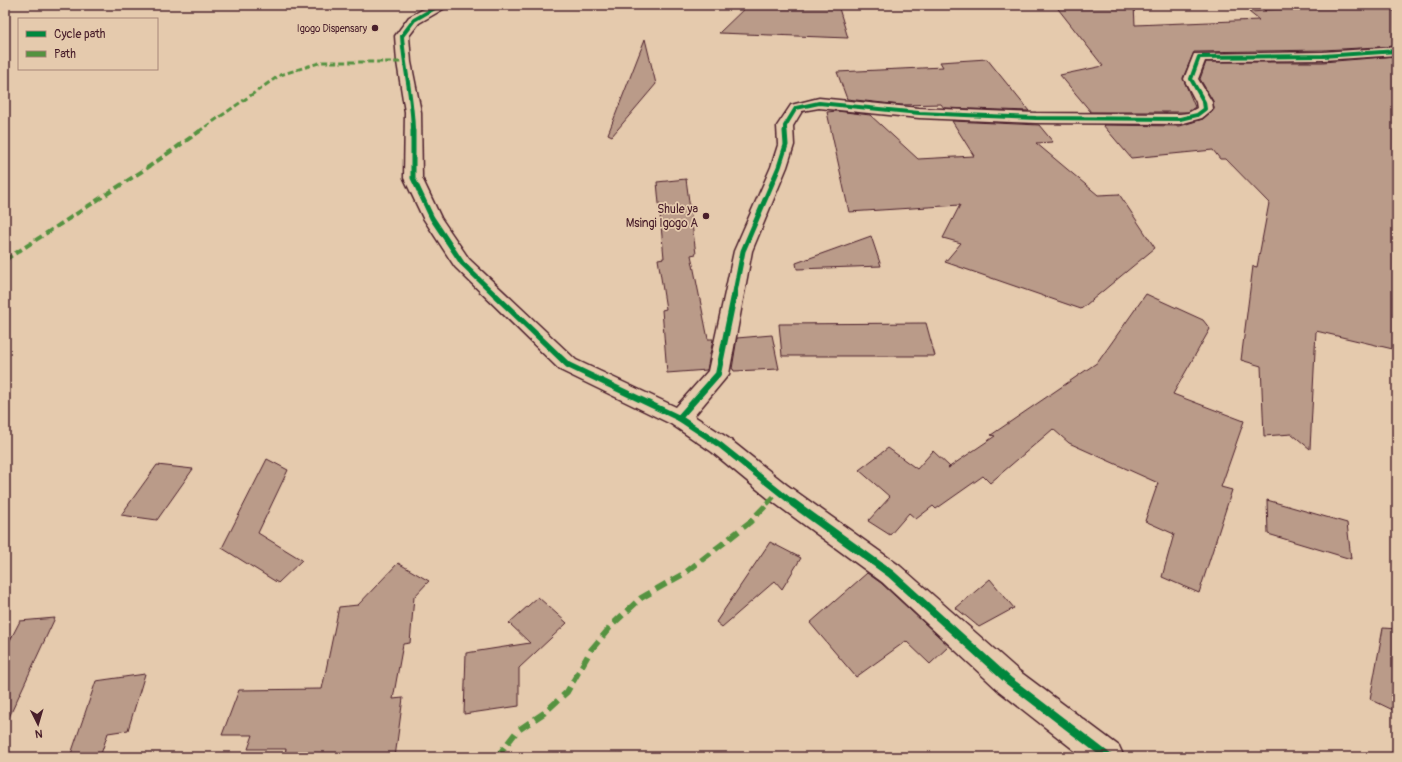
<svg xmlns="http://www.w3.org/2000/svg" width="1402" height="762" font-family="Pangolin,sans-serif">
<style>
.building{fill:#ba9b89;stroke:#4a1f2b}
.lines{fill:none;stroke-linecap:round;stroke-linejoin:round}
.street-casing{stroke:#4a1f2b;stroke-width:3}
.street{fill:#e5caad;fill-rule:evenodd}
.quiet-far3{stroke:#549240;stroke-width:3;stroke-dasharray:6 3;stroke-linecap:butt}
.quiet-far2{stroke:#549240;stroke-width:4;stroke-dasharray:8 4;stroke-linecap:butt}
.quiet-far1{stroke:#549240;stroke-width:5;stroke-dasharray:10 5;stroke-linecap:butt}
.quiet{stroke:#549240;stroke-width:6;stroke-dasharray:12 6;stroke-linecap:butt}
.cycleway-far3-casing{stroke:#e5caad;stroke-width:5.5}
.cycleway-far2-casing{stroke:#e5caad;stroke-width:7}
.cycleway-far1-casing{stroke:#e5caad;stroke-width:8}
.cycleway-casing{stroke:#e5caad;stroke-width:10}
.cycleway-far3{stroke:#00873e;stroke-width:4}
.cycleway-far2{stroke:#00873e;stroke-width:5}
.cycleway-far1{stroke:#00873e;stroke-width:6}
.cycleway{stroke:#00873e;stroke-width:8}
.poi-dot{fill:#4a1f2b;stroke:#e5caad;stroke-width:1.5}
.labels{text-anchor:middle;stroke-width:3.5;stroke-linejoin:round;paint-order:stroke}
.far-poi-label{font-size:10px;fill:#4a1f2b;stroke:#e5caad;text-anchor:end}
.poi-label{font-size:12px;fill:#4a1f2b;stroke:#e5caad;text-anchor:end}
</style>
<rect width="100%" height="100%" fill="#e5caad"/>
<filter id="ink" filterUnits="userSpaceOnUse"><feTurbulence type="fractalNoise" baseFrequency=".025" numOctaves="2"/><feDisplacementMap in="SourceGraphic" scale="8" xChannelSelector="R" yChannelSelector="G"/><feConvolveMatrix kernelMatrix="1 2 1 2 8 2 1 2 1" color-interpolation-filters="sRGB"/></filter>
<g filter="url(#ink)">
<g class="building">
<polygon points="748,5 838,5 848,38 719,33"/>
<polygon points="1055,5 1134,5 1135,25 1259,20 1249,12 1266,11 1264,10 1380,5 1397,12 1397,46 1323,50 1194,52 1183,78 1195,107 1188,112 1091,112 1060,75 1103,66"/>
<polygon points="645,39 656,84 612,136 608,134"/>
<polygon points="1397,56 1397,350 1316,331 1310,449 1292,434 1264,436 1261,366 1241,360 1253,266 1257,267 1269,203 1226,159 1220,159 1213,150 1131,158 1103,125 1180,126 1203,119 1214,109 1213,101 1200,79 1206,62 1323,62"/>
<polygon points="987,59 1029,111 944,108 941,104 901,105 847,99 837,72 943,67 940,62"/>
<polygon points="837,111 870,115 918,159 974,156 952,121 1039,125 1053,142 1036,143 1098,195 1119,194 1155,248 1081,309 945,262 961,243 943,238 960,205 849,212 827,112"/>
<polygon points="686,179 696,254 691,255 708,339 713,339 707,370 667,373 662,310 666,309 658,259 664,258 657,182"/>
<polygon points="871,236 881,266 797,269 796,263"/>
<polygon points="1146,294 1203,320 1210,329 1173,394 1244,421 1221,487 1232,490 1199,593 1162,577 1174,534 1145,521 1158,483 1069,443 1053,429 990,483 983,476 936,509 933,506 916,519 909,513 890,535 868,521 890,497 859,470 888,448 917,469 933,451 950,467 948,468 995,436 991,435 1098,362"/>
<polygon points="926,323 935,356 782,356 779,324"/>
<polygon points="772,335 779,369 734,371 733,369 732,369 737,338"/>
<polygon points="267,459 288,470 258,533 302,560 278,583 222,548"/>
<polygon points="157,465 193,469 157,520 121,515"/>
<polygon points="1267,500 1347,523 1351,559 1268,534"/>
<polygon points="770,542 801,558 782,589 775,581 722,627 716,622"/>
<polygon points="398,563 429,581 414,597 410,643 403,644 393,699 403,698 395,757 284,757 286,749 248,749 253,735 222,735 239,690 322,689 339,607 358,605"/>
<polygon points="867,573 881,583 949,646 930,664 906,641 856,677 810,623"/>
<polygon points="990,579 1014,608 979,627 956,608"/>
<polygon points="538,597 567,623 519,668 519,706 464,714 466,653 530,643 509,623"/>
<polygon points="55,618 41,648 5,726 5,650 20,621"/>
<polygon points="1383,628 1397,629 1397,712 1370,699"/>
<polygon points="145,674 128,730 108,733 100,757 70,757 96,681"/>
</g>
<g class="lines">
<defs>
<polygon id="street" points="431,5 446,5 445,8 419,23 409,36 411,62 421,112 422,178 441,218 469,259 576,360 676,407 708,371 734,251 771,167 778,145 777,126 791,105 819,98 919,108 1036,113 1180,114 1188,113 1197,108 1196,102 1184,79 1194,54 1323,52 1397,47 1397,55 1323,60 1205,61 1198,79 1212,102 1213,109 1202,118 1180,124 1036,123 919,118 819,108 802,111 793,126 794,145 787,167 752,251 729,374 694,416 728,438 787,485 900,566 1019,671 1119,746 1124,757 1083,757 999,691 882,582 769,499 712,452 671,424 560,370 455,267 423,218 404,178 405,112 397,62 395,36 409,17"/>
</defs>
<use href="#street" class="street-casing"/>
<use href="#street" class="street"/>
<polyline class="quiet-far3" points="198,132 280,75 322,62 404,62"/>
<polyline class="quiet-far2" points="5,260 147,168 200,131"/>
<polyline class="quiet-far1" points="767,504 778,492"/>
<polyline class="quiet" points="497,757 517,731 544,713 567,692 591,650 613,624 641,598 685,573 721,545 750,522 768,503"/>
<defs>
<g id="cycleway-far3">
<path d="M413 132C413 100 404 68 402 36L414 20 440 5"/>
<polyline points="785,132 785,126 796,108 819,103 919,113 1036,118 1180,119 1197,115 1205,109 1204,102 1191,79 1199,57 1323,56 1397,51"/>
</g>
<g id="cycleway-far2">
<polyline points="413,131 413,178 432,218 462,263 497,297"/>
<polyline points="734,297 743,251 779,167 786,145 785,131"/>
</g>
<g id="cycleway-far1">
<polyline points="496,296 568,365 679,418 720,445 794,504"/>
<polyline points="679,418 718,374 734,296"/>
</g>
<polyline id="cycleway" points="793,503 891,574 1009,681 1108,757"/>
</defs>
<use href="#cycleway-far3" class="cycleway-far3-casing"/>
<use href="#cycleway-far2" class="cycleway-far2-casing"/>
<use href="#cycleway-far1" class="cycleway-far1-casing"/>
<use href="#cycleway" class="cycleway-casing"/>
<use href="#cycleway-far3" class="cycleway-far3"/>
<use href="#cycleway-far2" class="cycleway-far2"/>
<use href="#cycleway-far1" class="cycleway-far1"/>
<use href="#cycleway" class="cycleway"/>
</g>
</g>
<g class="poi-dot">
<circle cx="375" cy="28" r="4"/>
<circle cx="706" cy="216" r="4"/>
</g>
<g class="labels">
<g class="far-poi-label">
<text x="367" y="32">Igogo Dispensary</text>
</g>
<g class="poi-label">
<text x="698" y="213">Shule ya<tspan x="698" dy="14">Msingi Igogo A</tspan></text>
</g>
</g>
<rect width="1402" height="762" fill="none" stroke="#e5caad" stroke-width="20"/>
<rect x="10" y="10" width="1382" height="742" fill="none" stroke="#4a1f2b" stroke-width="1.5" filter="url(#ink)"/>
<rect x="18" y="18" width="140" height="52" fill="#e5caad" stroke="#a78679"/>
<rect x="26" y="31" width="20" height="6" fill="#00873e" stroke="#a78679"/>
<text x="54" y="38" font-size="12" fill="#4a1f2b">Cycle path</text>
<rect x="26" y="51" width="20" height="6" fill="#549240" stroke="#a78679"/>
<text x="54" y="58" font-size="12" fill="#4a1f2b">Path</text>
<g transform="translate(38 724) rotate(175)" stroke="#e5caad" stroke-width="3" paint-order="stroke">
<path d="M0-3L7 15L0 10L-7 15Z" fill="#4a1f2b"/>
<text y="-6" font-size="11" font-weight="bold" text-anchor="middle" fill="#4a1f2b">N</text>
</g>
</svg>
